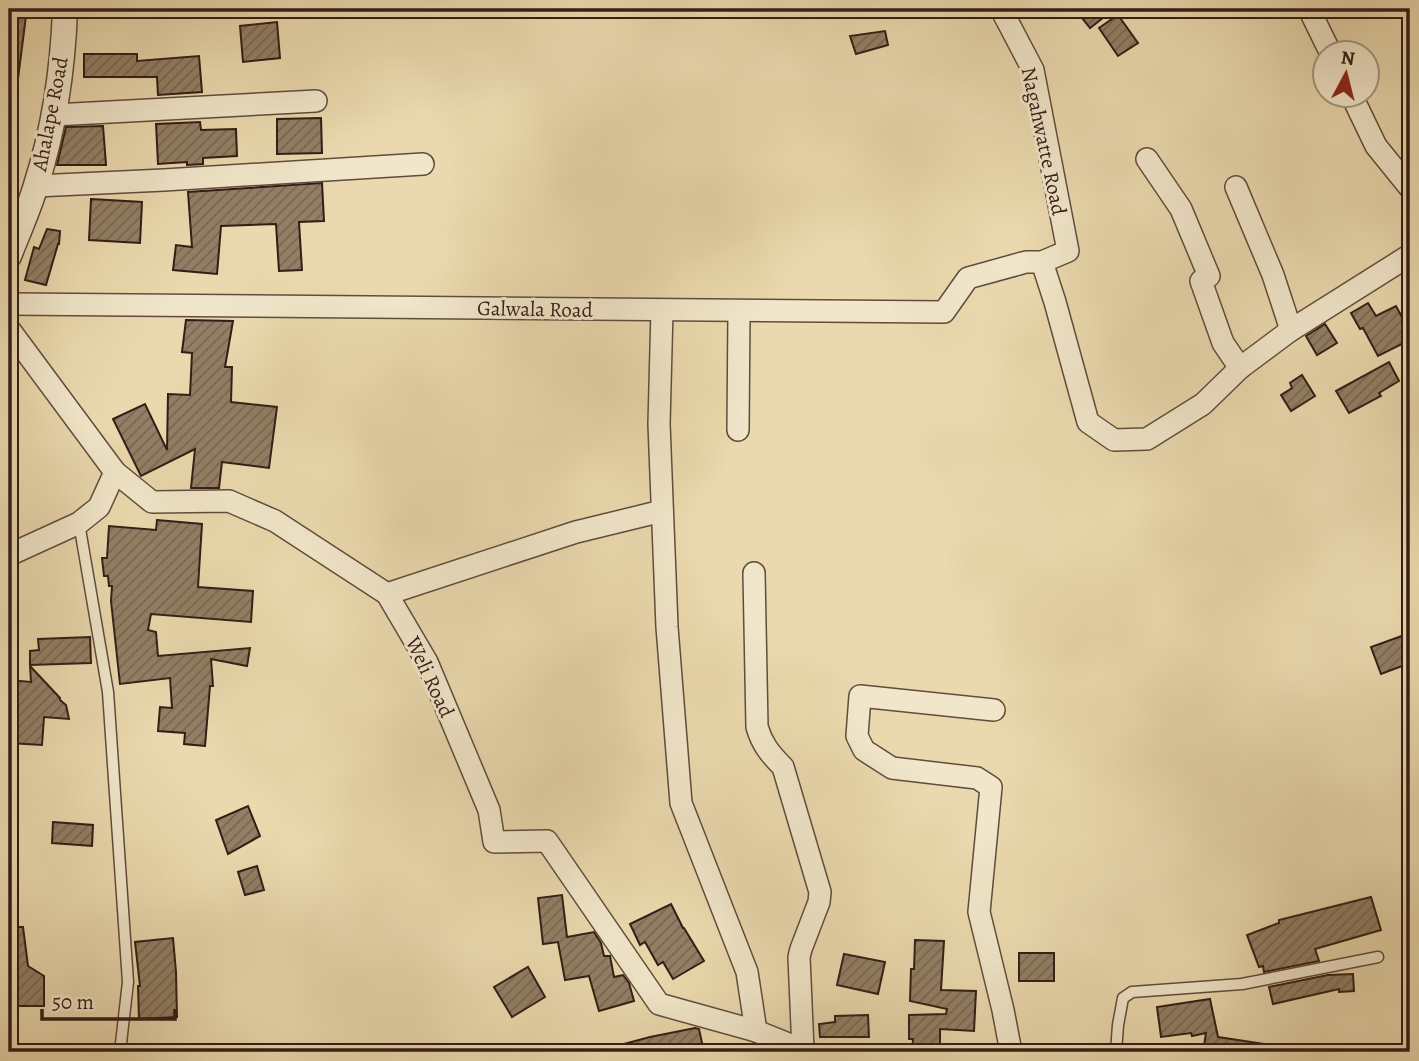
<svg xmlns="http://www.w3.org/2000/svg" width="1419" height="1061" font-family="Alegreya,serif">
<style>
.building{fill:url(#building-hatch);stroke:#331d16;stroke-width:2}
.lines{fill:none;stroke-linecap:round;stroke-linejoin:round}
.service-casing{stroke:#614c3c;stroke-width:13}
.minor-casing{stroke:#614c3c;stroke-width:24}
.tertiary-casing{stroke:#614c3c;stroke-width:27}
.service{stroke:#f1e6ca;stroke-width:10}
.minor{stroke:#f1e6ca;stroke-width:21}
.tertiary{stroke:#f1e6ca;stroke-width:24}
.labels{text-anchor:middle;stroke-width:6;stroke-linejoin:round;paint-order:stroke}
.street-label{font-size:21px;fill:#331d16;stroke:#f1e6ca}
</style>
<defs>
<pattern id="building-hatch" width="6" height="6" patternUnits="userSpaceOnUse" patternTransform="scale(1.75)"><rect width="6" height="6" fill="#927f65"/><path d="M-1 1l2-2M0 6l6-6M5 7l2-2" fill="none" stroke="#786752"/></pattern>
</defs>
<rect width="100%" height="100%" fill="#ead9ae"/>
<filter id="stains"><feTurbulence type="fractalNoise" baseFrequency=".00286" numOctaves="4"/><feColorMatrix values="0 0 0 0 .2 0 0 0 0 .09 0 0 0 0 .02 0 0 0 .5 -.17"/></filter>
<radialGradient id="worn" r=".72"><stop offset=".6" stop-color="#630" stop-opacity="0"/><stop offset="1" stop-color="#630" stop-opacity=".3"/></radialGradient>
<g class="building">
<polygon points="1075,9 1098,9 1104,17 1090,28"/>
<polygon points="9,13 26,16 18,79 9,78"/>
<polygon points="1118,15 1138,43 1118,56 1099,28"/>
<polygon points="277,22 280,58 243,62 240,26"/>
<polygon points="885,31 888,45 856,54 850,36"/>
<polygon points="84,54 137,54 137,61 199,56 202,92 158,95 157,77 84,77"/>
<polygon points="321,118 322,153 277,154 277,119"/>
<polygon points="200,122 201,130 236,129 237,156 203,158 203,164 187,165 187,162 158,164 156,124"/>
<polygon points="103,126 106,165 57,165 66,127"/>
<polygon points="322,183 324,221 299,222 302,270 279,271 276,224 221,226 217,274 173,270 176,245 192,247 188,192"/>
<polygon points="91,199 142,202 140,243 89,240"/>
<polygon points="47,229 60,231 59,244 58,244 46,285 25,280 34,247 39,249"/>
<polygon points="1368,303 1376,316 1396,306 1410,332 1410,340 1378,356 1363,328 1360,329 1351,313"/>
<polygon points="186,320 233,321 225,367 232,367 231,402 277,407 269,468 222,462 219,488 191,488 195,449 141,476 113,419 145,404 167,450 168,394 190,395 192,353 182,352"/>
<polygon points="1325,324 1337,343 1317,355 1306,336"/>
<polygon points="1389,362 1399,381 1379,393 1381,396 1349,413 1336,391"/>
<polygon points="1302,375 1315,396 1291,411 1281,395 1292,388 1290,383"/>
<polygon points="157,520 202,524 198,587 253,591 251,622 151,614 148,630 156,632 158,656 250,648 247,666 211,659 213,686 210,686 205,746 184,744 185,733 158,731 160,707 172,708 170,678 120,684 111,601 112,586 109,586 108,576 104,576 102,558 107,558 109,526 156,530"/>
<polygon points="1410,633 1410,663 1381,674 1371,647"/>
<polygon points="90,637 91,663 30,665 30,651 39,650 38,639"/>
<polygon points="30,666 60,698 60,700 66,705 69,719 44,717 42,745 9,743 10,680 31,682"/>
<polygon points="248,806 260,836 228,854 216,820"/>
<polygon points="53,822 93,825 92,846 52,843"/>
<polygon points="257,866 264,890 245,895 238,872"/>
<polygon points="562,895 567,937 594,932 601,943 604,956 610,956 614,977 623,975 629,983 634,1001 599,1011 589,976 565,980 558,942 543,944 538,898"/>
<polygon points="1371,897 1381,930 1315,949 1319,961 1264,972 1263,966 1259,967 1247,935 1279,923 1279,920"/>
<polygon points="671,904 683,928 684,928 704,961 673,979 663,962 658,965 645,942 640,945 630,924"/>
<polygon points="9,927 23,927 28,966 44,976 44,1006 9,1006"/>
<polygon points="173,938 176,972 177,1017 139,1019 138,986 140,986 135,942"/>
<polygon points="915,940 944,941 941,990 976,991 974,1031 940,1029 940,1052 912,1052 913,1039 909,1039 909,1015 946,1014 947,1009 910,1001 911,969 914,969"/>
<rect x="1019" y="953" width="35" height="28"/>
<polygon points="844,954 885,962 878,994 837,985"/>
<polygon points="528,967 545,997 512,1017 494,987"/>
<polygon points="1353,974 1354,991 1339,992 1339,989 1273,1004 1269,987 1328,975"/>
<polygon points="1210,999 1218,1037 1265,1044 1265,1052 1203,1052 1206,1033 1192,1036 1191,1033 1161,1037 1157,1007"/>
<polygon points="868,1015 869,1037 820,1037 819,1024 835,1022 835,1016"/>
<polygon points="695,1028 699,1029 704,1052 610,1052 609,1048 650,1037"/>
</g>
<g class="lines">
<defs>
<g id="service">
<polyline points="79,523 108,692 128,982 120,1052"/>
<polyline points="1116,1052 1118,1025 1123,998 1132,992 1242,984 1378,957"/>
</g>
<g id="minor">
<polyline points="1309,9 1330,52"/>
<polyline points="1351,94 1376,146 1410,188"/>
<polyline points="54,115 316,101"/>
<polyline points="1147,159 1181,209 1209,276 1201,281 1223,343 1240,368"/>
<polyline points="36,186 164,180 423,164"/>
<polyline points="1236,187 1273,275 1291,330"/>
<polyline points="1042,262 1055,302 1088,422 1114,440 1147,439 1203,404 1240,368 1291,330 1410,255"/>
<polyline points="9,304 944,312 968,278 1026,262 1042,262 1068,251 1033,70 1001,9"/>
<polyline points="662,310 659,424 667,627 681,803 747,972 756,1031"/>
<polyline points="9,329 115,472 152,502 229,501 275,521 387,594 427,662 489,810 494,842 547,841 659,1004 756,1031 803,1050 803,1052"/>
<polyline points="738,430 739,311"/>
<polyline points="9,555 79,523 99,507 115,472"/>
<path d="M754 573 757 727C762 744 770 754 783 767L820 892 819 902 801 949 799 957 803 1050"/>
<polyline points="387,594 576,532 662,511"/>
<polyline points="994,710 860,696 857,736 864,750 892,768 977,778 991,787 979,912 1003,1010 1011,1052"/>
</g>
<path id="tertiary" d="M9 256C18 233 29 209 36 185 54 129 63 68 65 9"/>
</defs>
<use href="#service" class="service-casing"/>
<use href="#minor" class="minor-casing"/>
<use href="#tertiary" class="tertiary-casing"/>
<use href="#service" class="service"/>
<use href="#minor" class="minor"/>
<use href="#tertiary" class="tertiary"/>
</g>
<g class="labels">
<g class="street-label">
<text transform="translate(50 114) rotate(-79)" y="7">Ahalape Road</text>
<text transform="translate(1044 141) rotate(78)" y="7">Nagahwatte Road</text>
<text transform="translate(535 309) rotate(1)" y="7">Galwala Road</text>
<text transform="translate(430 677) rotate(65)" y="7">Weli Road</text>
</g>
</g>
<rect width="1419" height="1061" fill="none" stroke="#ead9ae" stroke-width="35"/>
<rect x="10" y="10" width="1398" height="1040" fill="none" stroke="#331d16" stroke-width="3.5"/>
<rect x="18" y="18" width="1384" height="1026" fill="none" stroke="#331d16" stroke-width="2"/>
<g transform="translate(1346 74) rotate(7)"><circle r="33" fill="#f1e6ca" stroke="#a59682" stroke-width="2"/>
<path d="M0-5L12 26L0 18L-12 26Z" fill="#8f2418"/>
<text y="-10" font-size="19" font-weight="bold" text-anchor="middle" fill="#331d16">N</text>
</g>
<path d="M42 1009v10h133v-10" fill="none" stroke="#331d16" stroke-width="3.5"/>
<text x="52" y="1009" font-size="21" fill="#331d16" stroke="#f1e6ca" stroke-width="5" paint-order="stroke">50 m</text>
<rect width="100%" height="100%" filter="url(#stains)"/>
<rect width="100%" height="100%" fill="url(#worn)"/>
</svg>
